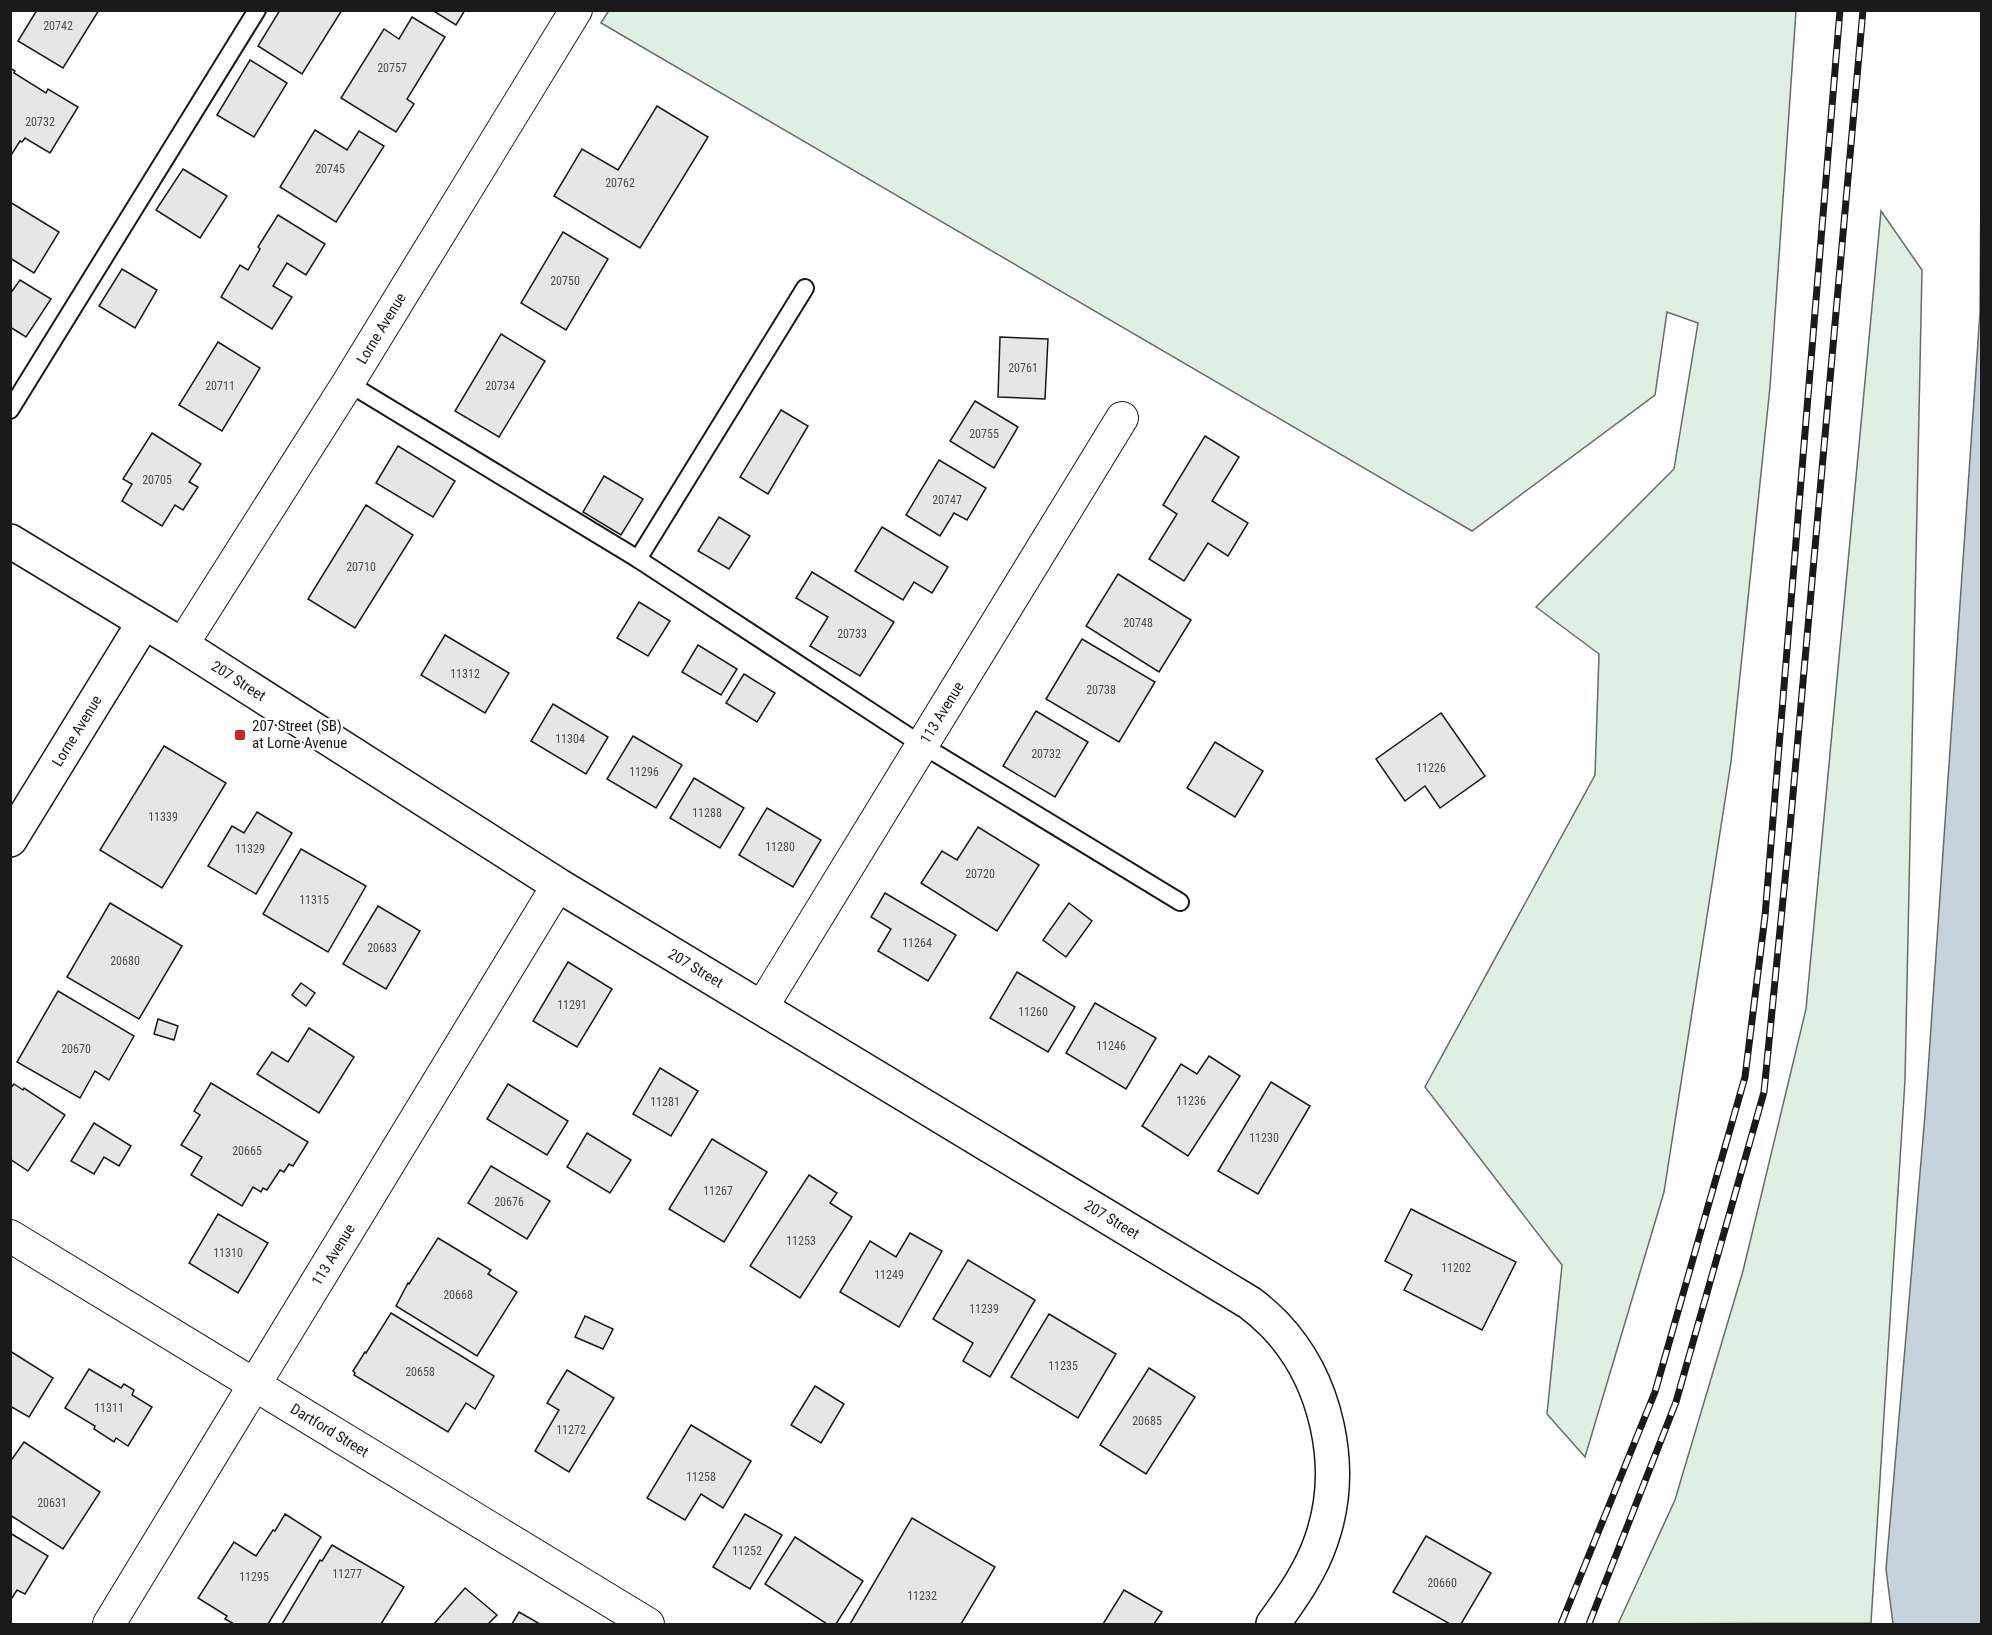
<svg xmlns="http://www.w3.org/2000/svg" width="1992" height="1635" font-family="'Roboto Condensed',sans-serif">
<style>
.green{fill:#e0efe3;stroke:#6a6a6a;stroke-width:1.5}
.water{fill:#c6d2dc;stroke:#6a6a6a;stroke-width:1.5}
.building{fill:#e6e6e6;stroke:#1a1a1a;stroke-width:1.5}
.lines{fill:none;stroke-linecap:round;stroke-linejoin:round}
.service-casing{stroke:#1a1a1a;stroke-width:20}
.minor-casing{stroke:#1a1a1a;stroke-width:34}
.tertiary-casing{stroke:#1a1a1a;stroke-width:36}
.service{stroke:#fff;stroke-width:16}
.minor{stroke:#fff;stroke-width:32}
.tertiary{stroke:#fff;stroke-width:33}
.rail-casing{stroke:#1a1a1a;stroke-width:7}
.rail{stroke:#fff;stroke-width:4.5;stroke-dasharray:14;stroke-linecap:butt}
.poi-dot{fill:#c62828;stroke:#fff;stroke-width:2}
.labels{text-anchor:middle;stroke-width:4.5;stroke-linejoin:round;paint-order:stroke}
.number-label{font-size:12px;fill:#4d4d4d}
.street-label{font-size:15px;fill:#1a1a1a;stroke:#fff}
.poi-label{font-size:15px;fill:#1a1a1a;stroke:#fff;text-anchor:start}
</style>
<rect width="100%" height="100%" fill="#fff"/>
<g class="green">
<polygon points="609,10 1796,11 1770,387 1731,762 1664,1192 1585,1457 1547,1414 1562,1265 1425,1087 1595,775 1599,654 1536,607 1674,469 1698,323 1667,312 1655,395 1472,531 601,23"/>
<polygon points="1881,211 1922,270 1905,1080 1871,1623 1618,1624 1675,1500 1743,1271 1806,1009"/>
</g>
<polygon class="water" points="1981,172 1981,1624 1893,1624 1886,1569 1925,1115 1980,312"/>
<g class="building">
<polygon points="37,10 99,10 63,68 18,41"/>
<polygon points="280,10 342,10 302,74 258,46"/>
<polygon points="432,10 465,10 456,25"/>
<polygon points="412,17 445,37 407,99 414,104 396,132 341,98 384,29 399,39"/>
<polygon points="250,60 287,83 254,137 217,115"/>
<polygon points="10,68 15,71 14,73 46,93 48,89 78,107 50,153 25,138 22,142 20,141 10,157"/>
<polygon points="657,106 708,137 640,248 554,196 582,149 618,170"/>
<polygon points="315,130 347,150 359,131 384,146 336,222 280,187"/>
<polygon points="183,169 227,196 200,238 156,210"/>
<polygon points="10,202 59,232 34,273 10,258"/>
<polygon points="278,215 325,244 306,275 287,263 273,286 292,297 272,329 221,297 240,265 248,270 260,249 258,247"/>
<polygon points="563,232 608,259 566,330 521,303"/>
<polygon points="122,269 157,290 135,328 99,306"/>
<polygon points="20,280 51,299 26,337 10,327 10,294"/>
<polygon points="501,334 545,361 499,437 455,411"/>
<polygon points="1000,337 1048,339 1045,399 998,397"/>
<polygon points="218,342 260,368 222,431 179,405"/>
<polygon points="975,401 1018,427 994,468 950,441"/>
<polygon points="781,410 808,426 768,494 740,477"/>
<polygon points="152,433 201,464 189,482 198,487 183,510 175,505 162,526 122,501 132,484 123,479"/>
<polygon points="1205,436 1239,457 1212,501 1248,523 1228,556 1208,543 1184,581 1149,559 1177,514 1163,505"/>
<polygon points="398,446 455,481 433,517 376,483"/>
<polygon points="939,460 986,488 967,520 954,513 940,536 906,515"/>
<polygon points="604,476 643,499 621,535 583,512"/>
<polygon points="366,505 413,535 355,628 308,599"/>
<polygon points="719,517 750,536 729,569 698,551"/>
<polygon points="882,527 948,567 932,593 914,582 903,600 855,571"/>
<polygon points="812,572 894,622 860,676 810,646 828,617 796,598"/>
<polygon points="1118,574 1191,620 1159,672 1086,626"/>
<polygon points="639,602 670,621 648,656 617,638"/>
<polygon points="445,635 509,673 485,713 421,675"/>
<polygon points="1082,639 1155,682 1119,742 1046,699"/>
<polygon points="698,645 737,669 721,695 682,672"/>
<polygon points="744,674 775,693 757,722 726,703"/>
<polygon points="553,704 608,737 586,774 531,741"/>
<polygon points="1036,711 1088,742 1055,797 1003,766"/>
<polygon points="1441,713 1485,776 1440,808 1425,786 1405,801 1376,759"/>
<polygon points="633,736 682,765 656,808 607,779"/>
<polygon points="1215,742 1263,771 1235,817 1187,788"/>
<polygon points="164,746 226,783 162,888 100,850"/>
<polygon points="694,778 744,808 720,848 670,818"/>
<polygon points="767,808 821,840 793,887 739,855"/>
<polygon points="257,812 292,833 256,894 208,866 232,826 244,833"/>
<polygon points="978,827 1039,865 997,931 921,883 942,851 957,860"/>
<polygon points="301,849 366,886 328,952 263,914"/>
<polygon points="885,893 956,935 928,981 878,951 891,929 871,917"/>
<polygon points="110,903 182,946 139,1019 67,977"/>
<polygon points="1069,903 1092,921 1066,957 1043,940"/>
<polygon points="378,906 420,931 386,989 343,964"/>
<polygon points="568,962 612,989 577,1047 533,1021"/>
<polygon points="1017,972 1075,1007 1048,1052 990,1018"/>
<polygon points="301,983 315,993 306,1006 292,995"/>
<polygon points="58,991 134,1036 109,1080 95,1071 80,1098 17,1062"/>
<polygon points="1095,1003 1156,1038 1126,1089 1066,1053"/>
<polygon points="158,1019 178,1026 174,1040 154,1034"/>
<polygon points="309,1028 354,1057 319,1113 257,1074 272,1052 288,1062"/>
<polygon points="1209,1056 1240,1076 1188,1156 1142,1126 1181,1064 1197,1074"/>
<polygon points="660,1068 698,1091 671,1136 633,1114"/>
<polygon points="1271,1082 1310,1106 1258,1194 1218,1171"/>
<polygon points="211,1083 308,1142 293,1166 289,1164 284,1172 280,1170 267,1190 263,1188 261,1192 253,1187 242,1206 191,1175 202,1157 181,1145 200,1115 194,1111"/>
<polygon points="14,1084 23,1090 24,1088 65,1115 28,1171 10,1159 10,1089"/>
<polygon points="508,1084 568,1121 547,1155 487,1119"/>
<polygon points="94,1123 131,1146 119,1166 104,1157 94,1174 71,1161"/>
<polygon points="587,1133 631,1160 610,1193 567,1167"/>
<polygon points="712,1139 767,1172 724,1242 669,1209"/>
<polygon points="491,1166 550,1201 527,1239 468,1203"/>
<polygon points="809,1175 837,1193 830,1203 852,1217 800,1298 750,1266"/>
<polygon points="1411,1209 1516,1262 1482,1330 1404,1290 1412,1275 1385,1261"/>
<polygon points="218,1214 268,1243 238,1293 189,1263"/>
<polygon points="910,1233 942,1251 899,1327 840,1292 870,1241 896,1257"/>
<polygon points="438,1238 491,1270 488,1274 517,1292 477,1356 396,1306 408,1283 409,1284"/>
<polygon points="968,1260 1035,1300 990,1377 963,1361 973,1343 933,1319"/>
<polygon points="391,1313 494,1376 475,1409 466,1403 448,1432 354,1375 355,1373 353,1371 365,1352 366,1353"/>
<polygon points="1049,1314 1116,1354 1078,1418 1011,1377"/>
<polygon points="585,1316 613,1329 603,1349 575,1337"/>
<polygon points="10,1351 53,1378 29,1417 10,1406"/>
<polygon points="1149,1368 1195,1397 1146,1474 1100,1445"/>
<polygon points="89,1369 121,1388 124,1384 134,1390 132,1395 152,1407 128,1446 116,1438 114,1442 94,1429 95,1426 65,1408"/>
<polygon points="567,1370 614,1398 569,1472 535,1451 559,1410 547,1403"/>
<polygon points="815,1386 844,1404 821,1443 791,1425"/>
<polygon points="691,1425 751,1461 723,1508 701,1494 685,1520 647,1498"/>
<polygon points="24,1442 100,1492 63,1549 10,1515 10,1462"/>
<polygon points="285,1514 321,1537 268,1624 234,1624 225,1619 227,1616 198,1598 234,1542 256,1556 273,1530 275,1531"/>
<polygon points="745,1514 782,1535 750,1589 713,1567"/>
<polygon points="912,1518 995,1567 961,1624 850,1624"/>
<polygon points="10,1533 48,1556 25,1594 17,1590 10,1601"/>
<polygon points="1426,1536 1491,1573 1461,1624 1450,1624 1393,1592"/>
<polygon points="795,1537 863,1581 836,1624 827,1624 765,1584"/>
<polygon points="332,1545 404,1587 381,1624 282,1624 320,1560 322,1561"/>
<polygon points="465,1588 497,1615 488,1624 434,1624"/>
<polygon points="1124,1590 1162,1612 1154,1624 1103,1624"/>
<polygon points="519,1612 540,1624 512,1624"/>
</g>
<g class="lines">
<defs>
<g id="service">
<polyline points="348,383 638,559 922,745 1180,902"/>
<polyline points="10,410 257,10"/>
<polyline points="638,559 805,288"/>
</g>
<g id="minor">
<path id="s1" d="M182 645 348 383 576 10"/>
<path id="s2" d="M762 1007 1122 418"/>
<path id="s3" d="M10 1236 648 1624"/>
<path id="s4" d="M109 1624 558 885"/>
</g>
<g id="tertiary">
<path id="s5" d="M10 541 182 645 558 885 1250 1303C1258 1309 1266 1316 1274 1324 1327 1379 1347 1468 1321 1541 1311 1571 1291 1599 1273 1624"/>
<path id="s6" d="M10 840 144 622"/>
</g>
</defs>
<use href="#service" class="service-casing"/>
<use href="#minor" class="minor-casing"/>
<use href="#tertiary" class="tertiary-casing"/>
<use href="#service" class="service"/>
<use href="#minor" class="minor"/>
<use href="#tertiary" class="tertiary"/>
<defs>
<g id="rail">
<polyline points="1561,1624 1655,1392 1745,1077 1765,916 1840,10"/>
<polyline points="1589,1624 1676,1402 1764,1092 1789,839 1863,10"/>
</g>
</defs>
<use href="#rail" class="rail-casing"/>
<use href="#rail" class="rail"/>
</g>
<rect class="poi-dot" x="234" y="729" width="12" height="12" rx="3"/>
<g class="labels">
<g class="number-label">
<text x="58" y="30">20742</text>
<text x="392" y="72">20757</text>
<text x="40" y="126">20732</text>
<text x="330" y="173">20745</text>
<text x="620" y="187">20762</text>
<text x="565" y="285">20750</text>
<text x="1023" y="372">20761</text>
<text x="220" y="390">20711</text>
<text x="500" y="390">20734</text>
<text x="984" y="438">20755</text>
<text x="157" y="484">20705</text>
<text x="947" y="504">20747</text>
<text x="361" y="571">20710</text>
<text x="1138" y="627">20748</text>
<text x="852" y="638">20733</text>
<text x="465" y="678">11312</text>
<text x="1101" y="694">20738</text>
<text x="570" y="743">11304</text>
<text x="1046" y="758">20732</text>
<text x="1431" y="772">11226</text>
<text x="644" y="776">11296</text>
<text x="707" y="817">11288</text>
<text x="163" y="821">11339</text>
<text x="780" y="851">11280</text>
<text x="250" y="853">11329</text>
<text x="980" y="878">20720</text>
<text x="314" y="904">11315</text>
<text x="917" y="947">11264</text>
<text x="382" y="952">20683</text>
<text x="125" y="965">20680</text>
<text x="572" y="1009">11291</text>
<text x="1033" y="1016">11260</text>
<text x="1111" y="1050">11246</text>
<text x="76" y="1053">20670</text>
<text x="1191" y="1105">11236</text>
<text x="665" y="1106">11281</text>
<text x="1264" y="1142">11230</text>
<text x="247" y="1155">20665</text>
<text x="718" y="1195">11267</text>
<text x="509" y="1206">20676</text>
<text x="801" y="1245">11253</text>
<text x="228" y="1257">11310</text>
<text x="1456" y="1272">11202</text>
<text x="889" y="1279">11249</text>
<text x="458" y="1299">20668</text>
<text x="984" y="1313">11239</text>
<text x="1063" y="1370">11235</text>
<text x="420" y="1376">20658</text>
<text x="109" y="1412">11311</text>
<text x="1147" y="1425">20685</text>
<text x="571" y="1434">11272</text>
<text x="701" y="1481">11258</text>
<text x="52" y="1507">20631</text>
<text x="747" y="1555">11252</text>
<text x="347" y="1578">11277</text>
<text x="254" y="1581">11295</text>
<text x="1442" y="1587">20660</text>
<text x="922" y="1600">11232</text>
</g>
<g class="street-label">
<text dy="5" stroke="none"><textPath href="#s1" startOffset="374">Lorne Avenue</textPath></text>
<text dy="5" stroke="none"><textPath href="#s5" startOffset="268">207 Street</textPath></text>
<text dy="5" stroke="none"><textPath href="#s2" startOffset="345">113 Avenue</textPath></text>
<text dy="5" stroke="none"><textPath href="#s6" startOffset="128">Lorne Avenue</textPath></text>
<text dy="5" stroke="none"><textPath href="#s5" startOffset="808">207 Street</textPath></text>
<text dy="5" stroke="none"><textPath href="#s5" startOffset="1294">207 Street</textPath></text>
<text dy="5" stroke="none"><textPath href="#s4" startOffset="432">113 Avenue</textPath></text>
<text dy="5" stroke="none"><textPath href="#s3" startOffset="374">Dartford Street</textPath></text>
</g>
<g class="poi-label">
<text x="252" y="731">207 Street (SB)<tspan x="252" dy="17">at Lorne Avenue</tspan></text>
</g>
</g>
<rect width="1992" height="1635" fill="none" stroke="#1a1a1a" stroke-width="24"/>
</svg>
